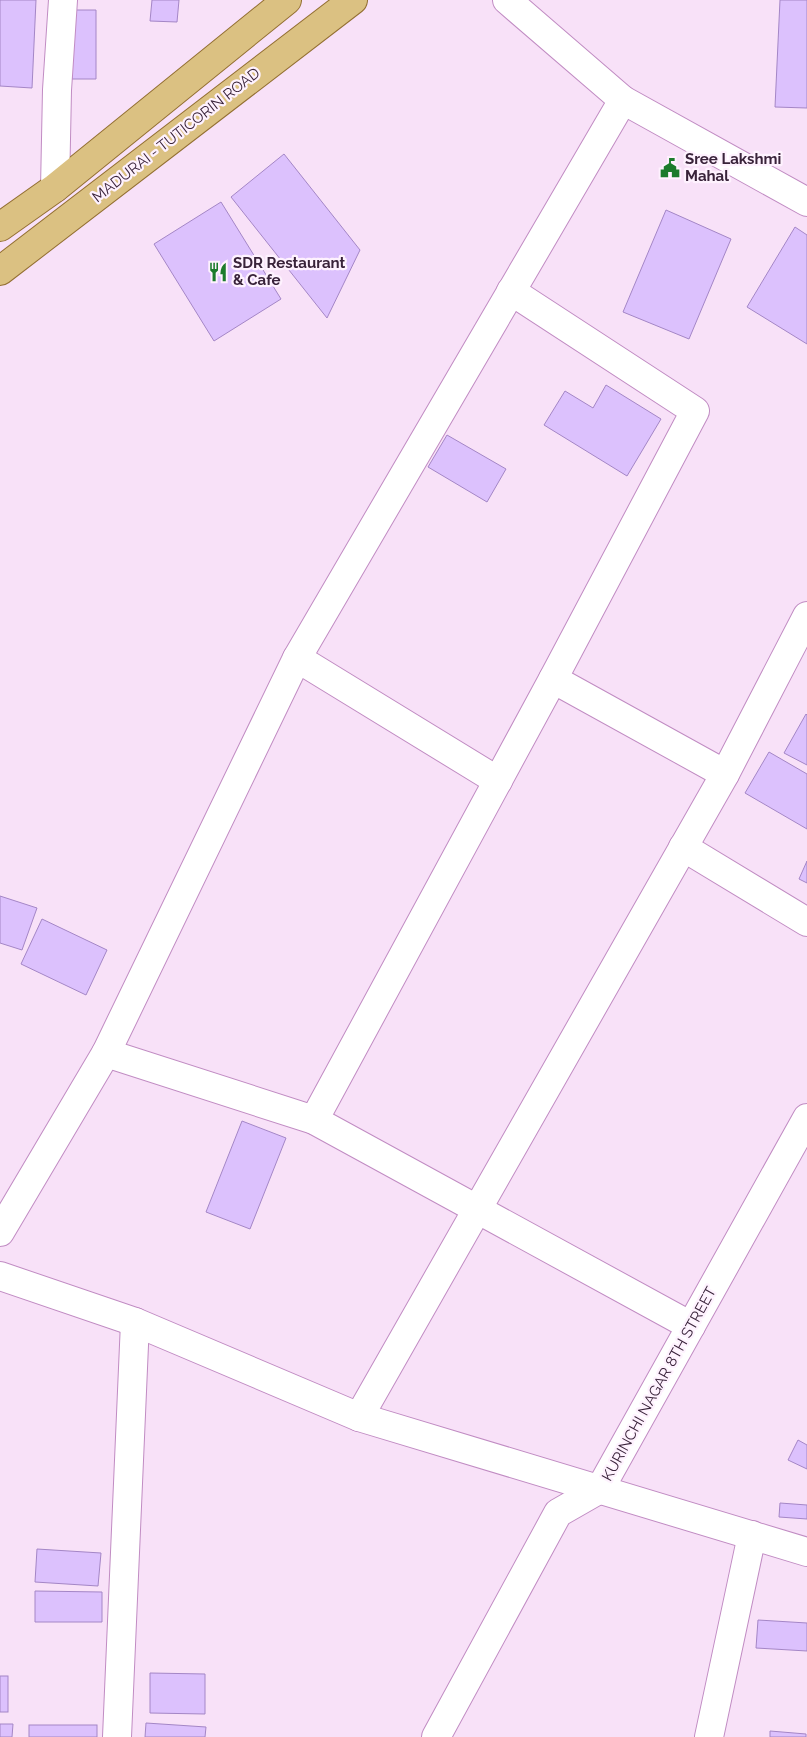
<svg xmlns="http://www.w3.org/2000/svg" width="807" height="1737" font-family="Raleway,sans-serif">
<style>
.building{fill:#dcc1fd;stroke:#a486c6}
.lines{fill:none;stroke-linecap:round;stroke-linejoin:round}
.minor-casing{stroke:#c18cc3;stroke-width:30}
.tertiary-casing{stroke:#c18cc3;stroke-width:30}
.primary-casing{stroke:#936f32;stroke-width:30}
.minor{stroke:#fff;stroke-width:28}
.tertiary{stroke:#fff;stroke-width:28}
.primary{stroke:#dbc182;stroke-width:28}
.labels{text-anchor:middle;stroke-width:4.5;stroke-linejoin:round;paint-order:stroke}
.street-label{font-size:15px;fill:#39233a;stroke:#fef2fe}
.poi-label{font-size:15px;font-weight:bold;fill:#39233a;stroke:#fef2fe;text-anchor:start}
</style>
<rect width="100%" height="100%" fill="#f8e1f8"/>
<g class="building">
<polygon points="0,0 36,0 32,88 0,86"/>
<polygon points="152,0 179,0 177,22 150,21"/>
<polygon points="780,0 807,0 807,108 775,107"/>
<polygon points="73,10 96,10 96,79 72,79"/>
<polygon points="284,154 360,250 327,318 231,197"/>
<polygon points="221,202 281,299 214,341 154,244"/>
<polygon points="666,210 731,239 689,339 623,312"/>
<polygon points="795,227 807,235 807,344 747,307"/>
<polygon points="606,385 661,419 627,476 544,425 565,391 593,408"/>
<polygon points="447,435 506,469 487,502 428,467"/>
<polygon points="806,714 807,715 807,765 784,753"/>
<polygon points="769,752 807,774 807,829 745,793"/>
<polygon points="807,861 807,883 799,879"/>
<polygon points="0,896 37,908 22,950 0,943"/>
<polygon points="42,919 107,950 86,995 21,964"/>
<polygon points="242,1121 286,1138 250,1229 206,1212"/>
<polygon points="798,1440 807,1445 807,1469 788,1460"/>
<polygon points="780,1503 807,1505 807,1519 779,1517"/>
<polygon points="37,1549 101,1553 98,1586 35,1582"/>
<polygon points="35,1591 102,1592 102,1622 35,1622"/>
<polygon points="758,1620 807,1623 807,1651 756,1648"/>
<polygon points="150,1673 205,1674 205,1714 150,1713"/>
<rect x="0" y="1676" width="8" height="36"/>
<polygon points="146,1723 206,1727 205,1737 145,1737"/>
<polygon points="0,1724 13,1724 12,1737 0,1737"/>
<rect x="29" y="1725" width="68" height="12"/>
<polygon points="770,1731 806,1734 806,1737 770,1737"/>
</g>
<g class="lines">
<defs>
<g id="minor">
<polyline points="55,188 57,90 63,0"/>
<polyline points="297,658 498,781"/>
<polyline points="553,679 725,774"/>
<polyline points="683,847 807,922"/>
<polyline points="106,1053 314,1120 691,1326"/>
<polyline points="314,1120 553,679 695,411 511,291"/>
<polyline points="0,1232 106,1053 297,658 623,100"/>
<polyline points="0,1276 135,1322 359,1417 807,1552"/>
<polyline points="359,1417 725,774 807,616"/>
<polyline points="117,1737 135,1322"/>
<polyline points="436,1737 558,1513 600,1489 807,1118"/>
<polyline points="709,1737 752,1535"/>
</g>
<polyline id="tertiary" points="507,0 623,100 807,202"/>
<g id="primary">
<polyline points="0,227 55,188 287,0"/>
<polyline points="0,271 353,0"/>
</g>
</defs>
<use href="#minor" class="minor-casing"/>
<use href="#tertiary" class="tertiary-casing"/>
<use href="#primary" class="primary-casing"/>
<use href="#minor" class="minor"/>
<use href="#tertiary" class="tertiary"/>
<use href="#primary" class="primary"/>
</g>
<defs>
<symbol id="civic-bare" viewBox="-9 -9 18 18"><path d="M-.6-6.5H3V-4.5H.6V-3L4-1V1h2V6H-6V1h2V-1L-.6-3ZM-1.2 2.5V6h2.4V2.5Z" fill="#1c7b2c" stroke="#fef2fe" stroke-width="2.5" paint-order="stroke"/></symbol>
<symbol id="restaurant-bare" viewBox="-9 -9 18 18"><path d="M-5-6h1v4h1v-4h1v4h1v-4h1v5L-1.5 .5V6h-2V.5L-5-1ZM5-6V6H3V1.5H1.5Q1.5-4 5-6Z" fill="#1c7b2c" stroke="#fef2fe" stroke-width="2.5" paint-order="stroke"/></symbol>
</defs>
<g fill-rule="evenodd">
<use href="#civic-bare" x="656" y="154" width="28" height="28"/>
<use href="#restaurant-bare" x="204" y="258" width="28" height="28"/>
</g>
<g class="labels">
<g class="street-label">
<text transform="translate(176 135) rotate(-38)" y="5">MADURAI - TUTICORIN ROAD</text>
<text transform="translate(659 1384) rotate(-61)" y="5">KURINCHI NAGAR 8TH STREET</text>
</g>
<g class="poi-label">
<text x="685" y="164">Sree Lakshmi<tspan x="685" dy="17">Mahal</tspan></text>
<text x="233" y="268">SDR Restaurant<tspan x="233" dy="17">&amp; Cafe</tspan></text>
</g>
</g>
</svg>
